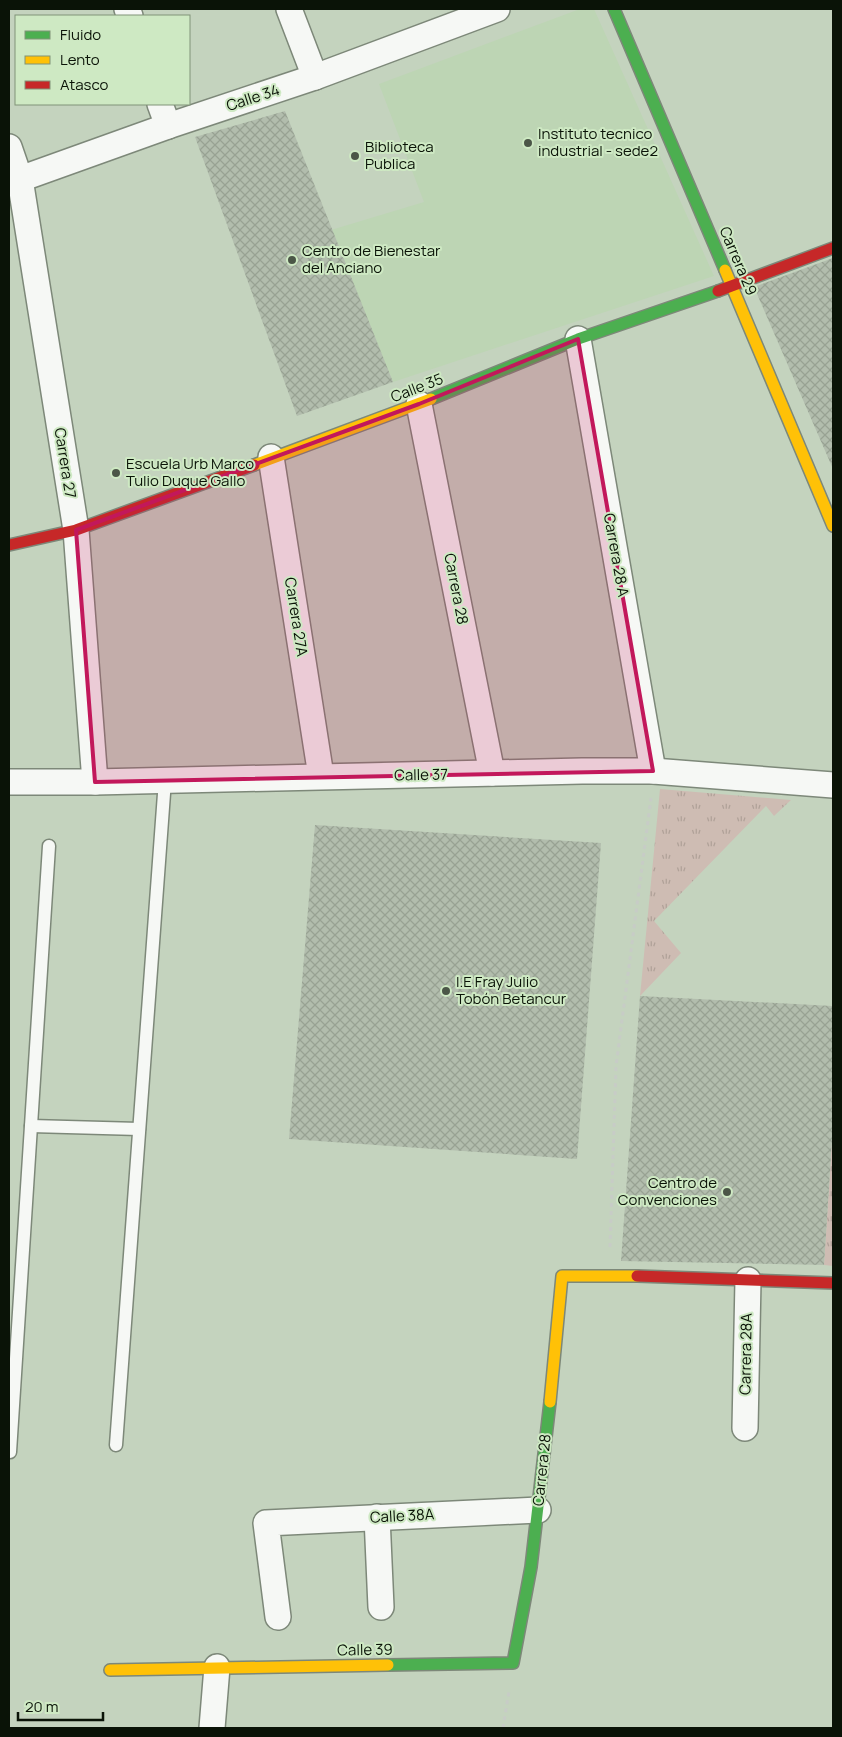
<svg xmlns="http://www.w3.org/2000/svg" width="842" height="1737" font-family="Manrope,sans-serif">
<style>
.built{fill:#bdd5b4}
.grass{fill:url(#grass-tufts)}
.building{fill:url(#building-cross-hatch)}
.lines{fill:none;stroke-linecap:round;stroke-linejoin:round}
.lane-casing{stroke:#7d8879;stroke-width:15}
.street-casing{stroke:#7d8879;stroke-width:28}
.fast-casing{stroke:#7d8879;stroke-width:14}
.slow-casing{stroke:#7d8879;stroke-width:14}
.jam-casing{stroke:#7d8879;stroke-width:14}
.path{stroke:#c7ccc6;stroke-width:3;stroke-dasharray:4 4;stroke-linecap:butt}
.lane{stroke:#f6f8f5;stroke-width:12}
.street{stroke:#f6f8f5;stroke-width:25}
.fast{stroke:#4caf50;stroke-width:11}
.slow{stroke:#ffc107;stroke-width:11}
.jam{stroke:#c62828;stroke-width:11}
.marked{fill:#c2185b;fill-opacity:0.2;stroke:#c2185b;stroke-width:4;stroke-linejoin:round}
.poi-dot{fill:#4b5647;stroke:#cee9c3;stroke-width:2}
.labels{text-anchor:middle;stroke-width:4;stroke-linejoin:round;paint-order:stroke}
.street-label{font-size:15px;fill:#0a1307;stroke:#cee9c3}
.poi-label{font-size:15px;fill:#0a1307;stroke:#cee9c3;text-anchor:start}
</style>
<defs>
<pattern id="grass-tufts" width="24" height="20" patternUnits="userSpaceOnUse" patternTransform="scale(1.25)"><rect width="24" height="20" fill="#cebcb3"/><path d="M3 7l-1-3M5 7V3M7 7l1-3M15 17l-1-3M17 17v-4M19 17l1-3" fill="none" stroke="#b0a198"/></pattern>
<pattern id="building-cross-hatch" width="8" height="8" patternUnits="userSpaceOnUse" patternTransform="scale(1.25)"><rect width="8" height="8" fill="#b2bdad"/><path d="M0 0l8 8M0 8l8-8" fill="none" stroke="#98a293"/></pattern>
</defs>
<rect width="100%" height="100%" fill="#c4d3be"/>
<polygon class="built" points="580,9 594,9 714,276 393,382 331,230 424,202 379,84"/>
<g class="grass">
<polygon points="660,789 791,800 774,816 766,806 654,921 681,953 640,996"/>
<polygon points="833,1124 833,1266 824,1265"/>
</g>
<g class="building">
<polygon points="285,111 393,382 297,416 195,137"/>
<polygon points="833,258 833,469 754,287"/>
<polygon points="315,825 601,843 577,1159 289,1139"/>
<polygon points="640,996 833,1006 833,1124 824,1265 621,1261"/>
</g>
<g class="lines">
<defs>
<g id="lane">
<polyline points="31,1126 139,1129"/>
<polyline points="116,1445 165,780"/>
<polyline points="10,1452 49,846"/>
</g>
<g id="street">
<polyline points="127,9 130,16"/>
<polyline points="289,9 315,77"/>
<polyline points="160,104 168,126"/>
<polyline points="9,147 20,179 76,530 95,782"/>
<polyline points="9,183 168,126 315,77 497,9"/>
<polyline points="578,339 653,771"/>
<polyline points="419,404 492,773"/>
<polyline points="271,457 321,776"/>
<polyline points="9,782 95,782 582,771 653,771 833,785"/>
<polyline points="745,1428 748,1280"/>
<polyline points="377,1517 381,1607"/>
<polyline points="278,1617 266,1523 538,1510"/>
<polyline points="212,1728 217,1667"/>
</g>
<g id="fast">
<polyline points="614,9 725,270"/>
<polyline points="431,399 578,339 718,291"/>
<polyline points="388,1665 513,1663 531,1567 550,1402"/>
</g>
<g id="slow">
<polyline points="725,270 833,526"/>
<polyline points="254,465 431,399"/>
<polyline points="550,1402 562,1276 637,1276"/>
<polyline points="110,1670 388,1665"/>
</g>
<g id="jam">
<polyline points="718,291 833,248"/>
<polyline points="9,545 76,530 254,465"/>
<polyline points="637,1276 833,1283"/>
</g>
</defs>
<use href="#lane" class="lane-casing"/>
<use href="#street" class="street-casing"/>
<use href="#fast" class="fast-casing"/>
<use href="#slow" class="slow-casing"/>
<use href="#jam" class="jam-casing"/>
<g class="path">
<polyline points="610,1247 616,1066 651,798"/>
<polyline points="503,1728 509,1691"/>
</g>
<use href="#lane" class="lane"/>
<use href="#street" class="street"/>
<use href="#fast" class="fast"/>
<use href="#slow" class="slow"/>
<use href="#jam" class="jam"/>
</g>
<path class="marked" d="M578 339 653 771 95 782 76 530 419 404Z"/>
<g class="poi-dot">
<circle cx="528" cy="143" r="5"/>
<circle cx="355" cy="156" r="5"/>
<circle cx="292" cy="260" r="5"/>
<circle cx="116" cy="473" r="5"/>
<circle cx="446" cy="991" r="5"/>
<circle cx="727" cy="1192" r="5"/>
</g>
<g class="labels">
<g class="street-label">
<text transform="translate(253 98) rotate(-18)" y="5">Calle 34</text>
<text transform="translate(738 261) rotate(67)" y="5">Carrera 29</text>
<text transform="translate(417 388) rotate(-21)" y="5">Calle 35</text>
<text transform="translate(65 463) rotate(81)" y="5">Carrera 27</text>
<text transform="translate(616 555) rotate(80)" y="5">Carrera 28 A</text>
<text transform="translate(456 589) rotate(79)" y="5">Carrera 28</text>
<text transform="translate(296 617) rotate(81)" y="5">Carrera 27A</text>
<text transform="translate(421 775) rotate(-1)" y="5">Calle 37</text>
<text transform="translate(746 1354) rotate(-89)" y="5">Carrera 28A</text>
<text transform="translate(542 1470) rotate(-84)" y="5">Carrera 28</text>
<text transform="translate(402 1516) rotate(-3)" y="5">Calle 38A</text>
<text transform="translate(365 1650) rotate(-1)" y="5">Calle 39</text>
</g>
<g class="poi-label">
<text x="538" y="139">Instituto tecnico<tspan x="538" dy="17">industrial - sede2</tspan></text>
<text x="365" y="152">Biblioteca<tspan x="365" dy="17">Publica</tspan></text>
<text x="302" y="256">Centro de Bienestar<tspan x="302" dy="17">del Anciano</tspan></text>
<text x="126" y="469">Escuela Urb Marco<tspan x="126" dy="17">Tulio Duque Gallo</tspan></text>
<text x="456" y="987">I.E Fray Julio<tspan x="456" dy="17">Tobón Betancur</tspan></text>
<text x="717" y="1188" text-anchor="end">Centro de<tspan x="717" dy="17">Convenciones</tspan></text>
</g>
</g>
<rect width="842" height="1737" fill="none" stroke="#0a1307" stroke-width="20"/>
<rect x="15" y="15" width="175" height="90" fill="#cee9c3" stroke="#809378"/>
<rect x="25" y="31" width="25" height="8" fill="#4caf50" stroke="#809378"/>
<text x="60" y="40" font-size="15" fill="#0a1307">Fluido</text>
<rect x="25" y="56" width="25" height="8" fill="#ffc107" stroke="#809378"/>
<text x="60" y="65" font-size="15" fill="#0a1307">Lento</text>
<rect x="25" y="81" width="25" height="8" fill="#c62828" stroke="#809378"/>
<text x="60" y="90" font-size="15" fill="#0a1307">Atasco</text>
<path d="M18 1712v8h85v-8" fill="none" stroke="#0a1307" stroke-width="2.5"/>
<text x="25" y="1712" font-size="15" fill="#0a1307" stroke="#cee9c3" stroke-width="4" paint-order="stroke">20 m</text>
</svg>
